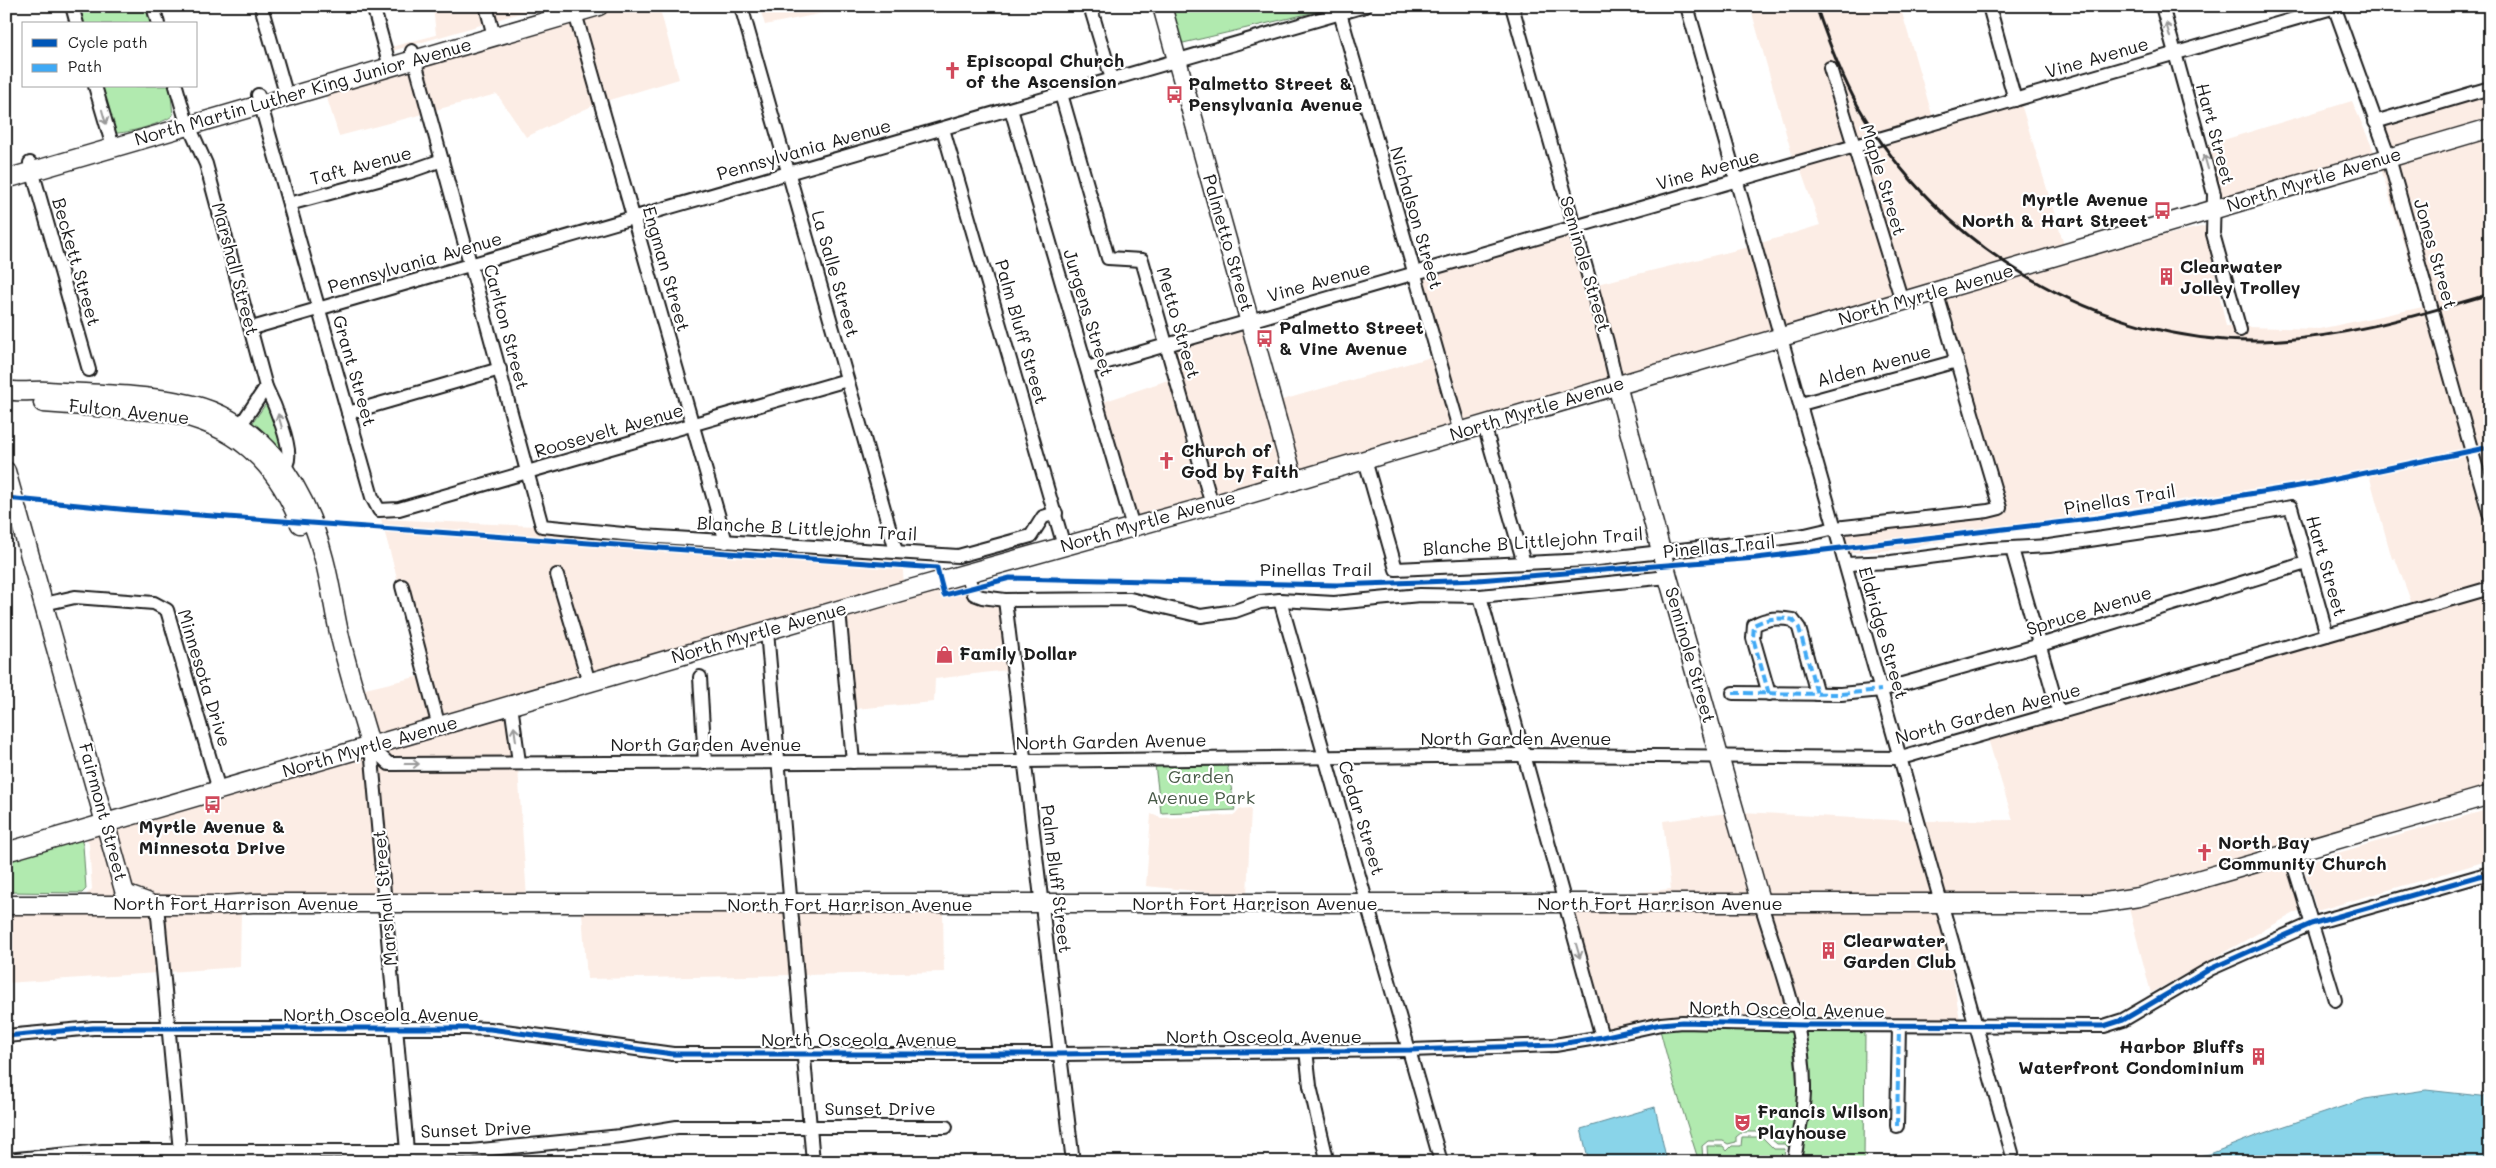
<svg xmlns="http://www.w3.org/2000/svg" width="2496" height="1168" font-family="Mali,sans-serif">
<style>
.built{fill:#fcede5}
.green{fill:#b1eaaf;stroke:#668366}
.water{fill:#89d4e9;stroke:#5d8a97}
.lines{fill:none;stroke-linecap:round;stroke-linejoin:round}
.street-casing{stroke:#1c1c1c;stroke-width:16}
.secondary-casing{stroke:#1c1c1c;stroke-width:21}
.street{stroke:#fff;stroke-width:12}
.secondary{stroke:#fff;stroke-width:18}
.rail{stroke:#1c1c1c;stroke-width:3}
.quiet{stroke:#3fa9f5;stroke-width:4;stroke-dasharray:8 4;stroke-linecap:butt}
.cycleway-casing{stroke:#fff;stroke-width:8}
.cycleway{stroke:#0057b8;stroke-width:5}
.oneway{stroke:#999}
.labels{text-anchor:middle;stroke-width:4.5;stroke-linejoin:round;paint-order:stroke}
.street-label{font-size:18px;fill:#1c1c1c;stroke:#fff}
.poi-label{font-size:18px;font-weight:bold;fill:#1c1c1c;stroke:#fff;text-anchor:start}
.park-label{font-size:18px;fill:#495a48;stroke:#fff}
</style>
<rect width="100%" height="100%" fill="#fff"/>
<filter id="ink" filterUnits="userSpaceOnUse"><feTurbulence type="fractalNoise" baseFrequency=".02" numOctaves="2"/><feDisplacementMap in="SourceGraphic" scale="10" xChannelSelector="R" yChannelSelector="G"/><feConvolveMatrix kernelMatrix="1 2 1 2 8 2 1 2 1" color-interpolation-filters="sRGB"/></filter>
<g filter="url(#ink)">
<g class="built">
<polygon points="433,6 479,6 484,24 392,51 391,47 436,35"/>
<polygon points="492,6 545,6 496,20"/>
<polygon points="627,6 659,6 679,79 606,101 583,19"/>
<polygon points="759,6 858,6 765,25"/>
<polygon points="1750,6 1900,6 1933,118 1859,139 1834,61 1823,65 1847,143 1793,158"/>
<polygon points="570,21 594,105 526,137 497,94 435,110 422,63"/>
<polygon points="410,67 423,114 339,136 325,92"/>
<polygon points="2490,93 2490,122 2393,151 2383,126"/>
<polygon points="2352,101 2376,156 2220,202 2220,192 2207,145"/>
<polygon points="2021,104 2065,248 1906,293 1864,153 1870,152 1869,148"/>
<polygon points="2490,134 2490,492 2396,161"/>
<polygon points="1851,155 1894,297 1785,330 1761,243 1820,225 1800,168"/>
<polygon points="2384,165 2490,538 2490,582 2412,604 2395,558 2392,559 2368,471 2013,526 1906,549 1849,553 1844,533 1988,517 2007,511 1944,295 2091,252 2205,226 2226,326 2233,326 2235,336 2247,333 2246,327 2319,329 2423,307 2381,169"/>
<polygon points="1570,234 1610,382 1464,425 1421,277"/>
<polygon points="1749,247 1773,334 1622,378 1597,284"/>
<polygon points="1245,327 1287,477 1216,498 1173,348"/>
<polygon points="1160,352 1204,501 1137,520 1103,402 1168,380"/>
<polygon points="1431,357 1452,429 1299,474 1279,401"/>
<polygon points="381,519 536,526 535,530 538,532 722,549 902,557 904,586 593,675 562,569 550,572 581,679 443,720 407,579 398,581"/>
<polygon points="963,581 971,599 999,605 1007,670 935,679 934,702 854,709 846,614"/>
<polygon points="2490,594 2490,789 2117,896 1947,898 1925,821 2013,820 1988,739"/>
<polygon points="420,676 431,724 375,740 361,690"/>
<polygon points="506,713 512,757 392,759 382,749"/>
<polygon points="365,754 379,898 162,900 132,890 114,826"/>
<polygon points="378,763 388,770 518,768 527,898 391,898"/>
<polygon points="1251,808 1247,896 1146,886 1151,814 1161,818 1235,815 1240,809"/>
<polygon points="2490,809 2490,860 2317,911 2303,863"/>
<polygon points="1741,812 1912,821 1934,898 1766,898"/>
<polygon points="1728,813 1753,898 1576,899 1671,889 1663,821"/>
<polygon points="102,830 123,899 85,896 92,889 89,844 86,837"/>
<polygon points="2286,860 2300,910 2151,993 2128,905"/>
<polygon points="1756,909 1789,1018 1607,1030 1572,910"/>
<polygon points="1769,909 1937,909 1949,953 1960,1020 1802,1019"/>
<polygon points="241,910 240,967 169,972 163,911"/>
<polygon points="785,910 791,975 587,979 582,913"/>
<polygon points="797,910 943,910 944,972 803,975"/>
<polygon points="6,911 151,911 157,973 6,983"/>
</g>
<g class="green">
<polygon points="77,6 147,6 152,24 82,24"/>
<polygon points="1168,6 1341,6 1179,44"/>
<path d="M99 86H170L173 115C166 123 125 134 115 133Z"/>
<polygon points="265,405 270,406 285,456 251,425"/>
<polygon points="1227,763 1235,810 1161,813 1155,765"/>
<polygon points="76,839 81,840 83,845 86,889 82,893 6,892 6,858"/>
<polygon points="1681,1028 1791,1030 1798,1091 1790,1149 1785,1144 1777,1144 1763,1132 1742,1132 1736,1137 1736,1142 1728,1144 1723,1141 1708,1141 1702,1146 1703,1162 1699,1162 1674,1083 1660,1030"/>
<polygon points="1804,1030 1865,1031 1864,1162 1800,1162"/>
<polygon points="1742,1137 1762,1137 1774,1149 1785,1149 1783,1162 1708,1162 1707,1146 1723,1146 1727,1151 1732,1146 1741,1146"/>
</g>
<g class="water">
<polygon points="2426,1090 2490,1097 2490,1162 2161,1162 2210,1154 2258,1135 2365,1099"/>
<polygon points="1655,1107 1667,1162 1589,1162 1581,1129"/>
</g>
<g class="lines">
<defs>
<g id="street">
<polyline points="72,6 77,24"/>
<polyline points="153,6 158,24"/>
<polyline points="261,6 287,97"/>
<polyline points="373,6 390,67"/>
<polyline points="486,6 494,36"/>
<polyline points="573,6 726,542"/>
<polyline points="741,6 896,551"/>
<polyline points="1090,6 1112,79"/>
<polyline points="1512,6 1607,342 1617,385"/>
<polyline points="1687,6 2012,1153"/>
<polyline points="1989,6 2015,100"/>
<polyline points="2162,6 2214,194 2213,234 2240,330"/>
<polyline points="2334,6 2389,158 2490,516"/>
<polyline points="1340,13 1460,432"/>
<polyline points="412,51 542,526 643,536 958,556 1031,536 1043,517 1056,513"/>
<polyline points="1830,68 1902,301"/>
<polyline points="95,86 113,147"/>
<path d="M176 86 185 117 206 164 266 387C273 401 294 449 287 463L279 468H274"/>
<polyline points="1061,94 1108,258 1142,260 1212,505"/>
<polyline points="258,95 372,497 379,510 399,509 847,380"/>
<polyline points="1011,109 1133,527"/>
<polyline points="2375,122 2490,88"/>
<polyline points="943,129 1064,546"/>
<polyline points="30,163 89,370"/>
<polyline points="289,204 408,172 442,160"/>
<polyline points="252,328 1365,6"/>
<polyline points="1087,368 2339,6"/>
<polyline points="1801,404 1957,361"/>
<polyline points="348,413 500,369"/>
<polyline points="1484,425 1524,563"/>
<polyline points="236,432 266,387"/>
<polyline points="1365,460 1396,569 1589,560 1761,541 1805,535 1835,528 1988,511 2000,508 1936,291"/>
<polyline points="2012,549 2059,713"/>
<polyline points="1846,564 1891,562 1990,549 2049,546 2218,521 2291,507 2327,635"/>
<polyline points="967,574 974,594 982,597 1005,600 1130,599 1201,616 1235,611 1260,602 1280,600 1334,603 1420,595 1480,596 1668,577"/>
<polyline points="557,575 589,682"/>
<polyline points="402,586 439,727"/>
<polyline points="1480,596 1602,1037"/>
<polyline points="1005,600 1073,1162"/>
<polyline points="1280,600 1441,1162"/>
<polyline points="44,604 75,597 154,603 167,610 219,790"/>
<polyline points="839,610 853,762"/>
<polyline points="767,631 813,1162"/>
<polyline points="700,677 705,763"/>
<polyline points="1733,693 1841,694 1881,690 2040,645 2306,563"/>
<path d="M1769 694 1753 638 1754 625C1767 618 1778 617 1793 620L1799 628 1817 694"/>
<polyline points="511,705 519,762"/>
<polyline points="371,747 389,764 1024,761 1523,755 1901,758 2490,588"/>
<polyline points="371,747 408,1162"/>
<polyline points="2290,853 2335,1000"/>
<path d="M1761 904C1779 964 1805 1026 1804 1090 1804 1113 1797 1138 1794 1162"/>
<polyline points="157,905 181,1162"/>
<polyline points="6,1036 93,1028 465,1028 490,1029 673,1054 1060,1054 1410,1050 1555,1045 1602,1037 1661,1024 1682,1022 1805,1025 2104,1026 2123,1020 2210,969 2311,924 2490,873"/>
<polyline points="1306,1050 1310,1086 1326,1155"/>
<polyline points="1897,1126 1899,1026"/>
<polyline points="6,1160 102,1151 471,1151 621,1136 677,1127 946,1127"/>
</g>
<g id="secondary">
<polyline points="1162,6 1294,481"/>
<polyline points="6,179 599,6"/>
<polyline points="1617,385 1668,577 1761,904"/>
<path d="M6 390C20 393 34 390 48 391 91 394 137 394 180 402 261 416 305 485 324 559 331 585 334 611 340 637 349 674 360 710 371 747"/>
<path d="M43 403 166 412C234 424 276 460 300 524"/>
<polyline points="6,471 124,890 128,895 147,902"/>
<polyline points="6,852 907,590 1212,505 2490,128"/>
<polyline points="6,905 221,905 253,903 2098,903 2139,897 2490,795"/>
</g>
</defs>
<use href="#street" class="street-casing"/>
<use href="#secondary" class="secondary-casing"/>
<use href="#street" class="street"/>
<use href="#secondary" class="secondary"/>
<path class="rail" d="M1816 6C1828 41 1841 75 1858 106 1939 247 2098 344 2262 341 2341 339 2415 316 2490 294"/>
<g class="quiet">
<polyline points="1733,693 1841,694 1881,690"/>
<path d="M1769 694 1753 638 1754 625C1767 618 1778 617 1793 620L1799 628 1817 694"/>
<polyline points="1897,1126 1899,1026"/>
</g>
<defs>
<g id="cycleway">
<polyline points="6,498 130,510 937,568 944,595 1010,578 1337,585 1478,580 1756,558 2098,518 2312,484 2490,447"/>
<polyline points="6,1036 93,1028 465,1028 490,1029 673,1054 1060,1054 1410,1050 1555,1045 1602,1037 1661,1024 1682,1022 1805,1025 2104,1026 2123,1020 2210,969 2311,924 2490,873"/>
</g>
</defs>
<use href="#cycleway" class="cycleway-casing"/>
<use href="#cycleway" class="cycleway"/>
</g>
<defs><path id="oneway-shaft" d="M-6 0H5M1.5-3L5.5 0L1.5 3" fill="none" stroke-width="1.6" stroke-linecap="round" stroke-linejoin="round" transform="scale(1.25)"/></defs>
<g class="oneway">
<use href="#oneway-shaft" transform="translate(2168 30) rotate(-106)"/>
<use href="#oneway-shaft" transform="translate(104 117) rotate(74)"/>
<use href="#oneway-shaft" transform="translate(2206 162) rotate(-106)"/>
<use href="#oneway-shaft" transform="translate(280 421) rotate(-106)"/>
<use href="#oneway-shaft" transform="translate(515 734) rotate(-98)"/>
<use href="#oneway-shaft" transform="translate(412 764)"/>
<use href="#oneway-shaft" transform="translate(1578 951) rotate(74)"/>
</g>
</g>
<defs>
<symbol id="church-bare" viewBox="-9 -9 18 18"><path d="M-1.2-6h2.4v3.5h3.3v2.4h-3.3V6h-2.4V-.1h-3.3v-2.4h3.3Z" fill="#d1495b" stroke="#fff" stroke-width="2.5" paint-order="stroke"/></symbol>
<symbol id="bus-bare" viewBox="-9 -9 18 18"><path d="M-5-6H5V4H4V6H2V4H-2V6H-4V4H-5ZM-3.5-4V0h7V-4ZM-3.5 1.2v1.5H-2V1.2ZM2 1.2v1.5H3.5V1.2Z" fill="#d1495b" stroke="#fff" stroke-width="2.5" paint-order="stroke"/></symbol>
<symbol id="building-bare" viewBox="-9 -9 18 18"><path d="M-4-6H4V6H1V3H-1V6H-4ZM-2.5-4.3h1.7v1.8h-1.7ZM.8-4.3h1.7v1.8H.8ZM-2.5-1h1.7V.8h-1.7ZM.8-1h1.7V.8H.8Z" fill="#d1495b" stroke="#fff" stroke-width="2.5" paint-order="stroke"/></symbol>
<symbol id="shop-bare" viewBox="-9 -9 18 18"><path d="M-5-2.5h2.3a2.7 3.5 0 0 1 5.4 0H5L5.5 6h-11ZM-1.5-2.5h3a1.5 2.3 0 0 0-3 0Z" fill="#d1495b" stroke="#fff" stroke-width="2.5" paint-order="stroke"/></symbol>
<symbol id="theatre-bare" viewBox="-9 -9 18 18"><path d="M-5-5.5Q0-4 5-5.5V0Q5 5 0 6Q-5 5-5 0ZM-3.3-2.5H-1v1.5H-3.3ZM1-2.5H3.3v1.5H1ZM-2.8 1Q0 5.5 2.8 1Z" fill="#d1495b" stroke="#fff" stroke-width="2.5" paint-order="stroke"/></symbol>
</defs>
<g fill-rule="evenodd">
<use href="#church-bare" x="940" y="58" width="25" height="25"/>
<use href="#bus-bare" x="1162" y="82" width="25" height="25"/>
<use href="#bus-bare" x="2150" y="198" width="25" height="25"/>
<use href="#building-bare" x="2154" y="264" width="25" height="25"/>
<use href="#bus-bare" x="1252" y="326" width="25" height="25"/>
<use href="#church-bare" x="1154" y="448" width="25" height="25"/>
<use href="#shop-bare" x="932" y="642" width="25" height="25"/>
<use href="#bus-bare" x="200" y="792" width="25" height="25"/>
<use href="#church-bare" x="2192" y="840" width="25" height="25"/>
<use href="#building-bare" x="1816" y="938" width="25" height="25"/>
<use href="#building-bare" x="2246" y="1044" width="25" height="25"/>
<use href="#theatre-bare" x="1730" y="1110" width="25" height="25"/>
</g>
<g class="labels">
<g class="street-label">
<text transform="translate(2097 58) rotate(-16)" y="6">Vine Avenue</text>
<text transform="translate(303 92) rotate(-16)" y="6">North Martin Luther King Junior Avenue</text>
<text transform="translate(2215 134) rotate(75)" y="6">Hart Street</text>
<text transform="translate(804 150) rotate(-16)" y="6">Pennsylvania Avenue</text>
<text transform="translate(361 166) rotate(-15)" y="6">Taft Avenue</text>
<text transform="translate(1708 170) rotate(-16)" y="6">Vine Avenue</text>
<text transform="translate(1883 180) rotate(73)" y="6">Maple Street</text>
<text transform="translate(2314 180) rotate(-17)" y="6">North Myrtle Avenue</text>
<text transform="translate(1416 218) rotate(74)" y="6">Nichalson Street</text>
<text transform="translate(1228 243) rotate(74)" y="6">Palmetto Street</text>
<text transform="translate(2435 254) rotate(74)" y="6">Jones Street</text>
<text transform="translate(76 262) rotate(74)" y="6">Beckett Street</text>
<text transform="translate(415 263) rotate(-16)" y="6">Pennsylvania Avenue</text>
<text transform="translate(1585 264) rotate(74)" y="6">Seminole Street</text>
<text transform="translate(235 269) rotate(75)" y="6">Marshall Street</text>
<text transform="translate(666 269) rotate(74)" y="6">Engman Street</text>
<text transform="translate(835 274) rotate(74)" y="6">La Salle Street</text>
<text transform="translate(1319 282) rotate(-16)" y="6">Vine Avenue</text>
<text transform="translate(1926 295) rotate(-16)" y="6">North Myrtle Avenue</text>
<text transform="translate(1088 313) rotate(73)" y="6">Jurgens Street</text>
<text transform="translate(1178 323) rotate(74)" y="6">Metto Street</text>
<text transform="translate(506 327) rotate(75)" y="6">Carlton Street</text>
<text transform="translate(1021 332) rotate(74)" y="6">Palm Bluff Street</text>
<text transform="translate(1874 366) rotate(-15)" y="6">Alden Avenue</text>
<text transform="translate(354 371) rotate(74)" y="6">Grant Street</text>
<text transform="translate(1537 409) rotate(-17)" y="6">North Myrtle Avenue</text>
<text transform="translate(129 412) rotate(6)" y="6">Fulton Avenue</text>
<text transform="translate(609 431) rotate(-16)" y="6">Roosevelt Avenue</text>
<text transform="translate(2120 500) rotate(-9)" y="6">Pinellas Trail</text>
<text transform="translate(1148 522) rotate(-16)" y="6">North Myrtle Avenue</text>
<text transform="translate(807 529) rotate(3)" y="6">Blanche B Littlejohn Trail</text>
<text transform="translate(1533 542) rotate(-4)" y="6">Blanche B Littlejohn Trail</text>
<text transform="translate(1719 547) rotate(-5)" y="6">Pinellas Trail</text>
<text transform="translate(2326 566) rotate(74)" y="6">Hart Street</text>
<text x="1316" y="576">Pinellas Trail</text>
<text transform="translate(2089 611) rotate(-17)" y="6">Spruce Avenue</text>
<text transform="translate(759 633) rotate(-16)" y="6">North Myrtle Avenue</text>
<text transform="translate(1883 633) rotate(74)" y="6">Eldridge Street</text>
<text transform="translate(1690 655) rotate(74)" y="6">Seminole Street</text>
<text transform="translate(204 678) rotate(73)" y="6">Minnesota Drive</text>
<text transform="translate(1988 714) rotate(-15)" y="6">North Garden Avenue</text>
<text x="1516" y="745">North Garden Avenue</text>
<text transform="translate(1111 742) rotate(-1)" y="6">North Garden Avenue</text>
<text x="706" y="751">North Garden Avenue</text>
<text transform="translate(370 747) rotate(-16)" y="6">North Myrtle Avenue</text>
<text transform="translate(103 812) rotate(75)" y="6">Fairmont Street</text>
<text transform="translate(1361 818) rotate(73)" y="6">Cedar Street</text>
<text transform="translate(1056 879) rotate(83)" y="6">Palm Bluff Street</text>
<text transform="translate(385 898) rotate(-95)" y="6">Marshall Street</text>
<text x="236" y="910">North Fort Harrison Avenue</text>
<text x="1255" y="910">North Fort Harrison Avenue</text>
<text x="1660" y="910">North Fort Harrison Avenue</text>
<text x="850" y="911">North Fort Harrison Avenue</text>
<text transform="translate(1787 1010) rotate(1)" y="6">North Osceola Avenue</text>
<text x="381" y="1021">North Osceola Avenue</text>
<text x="1264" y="1043">North Osceola Avenue</text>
<text x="859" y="1046">North Osceola Avenue</text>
<text x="880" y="1115">Sunset Drive</text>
<text transform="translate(476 1130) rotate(-2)" y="6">Sunset Drive</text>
</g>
<g class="poi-label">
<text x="966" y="67">Episcopal Church<tspan x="966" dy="21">of the Ascension</tspan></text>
<text x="1188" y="90">Palmetto Street &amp;<tspan x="1188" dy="21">Pensylvania Avenue</tspan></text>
<text x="2148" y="206" text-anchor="end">Myrtle Avenue<tspan x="2148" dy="21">North &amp; Hart Street</tspan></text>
<text x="2180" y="273">Clearwater<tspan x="2180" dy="21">Jolley Trolley</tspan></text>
<text x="1279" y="334">Palmetto Street<tspan x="1279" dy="21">&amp; Vine Avenue</tspan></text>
<text x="1181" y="457">Church of<tspan x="1181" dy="21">God by Faith</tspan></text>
<text x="959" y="660">Family Dollar</text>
<text x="212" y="833" text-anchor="middle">Myrtle Avenue &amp;<tspan x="212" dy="21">Minnesota Drive</tspan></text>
<text x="2218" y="849">North Bay<tspan x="2218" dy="21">Community Church</tspan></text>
<text x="1843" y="947">Clearwater<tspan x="1843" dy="21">Garden Club</tspan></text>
<text x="2244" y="1053" text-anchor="end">Harbor Bluffs<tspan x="2244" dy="21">Waterfront Condominium</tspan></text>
<text x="1757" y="1118">Francis Wilson<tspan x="1757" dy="21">Playhouse</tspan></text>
</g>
<g class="park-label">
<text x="1201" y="783">Garden<tspan x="1201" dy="21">Avenue Park</tspan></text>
</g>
</g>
<rect width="2496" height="1168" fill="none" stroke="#fff" stroke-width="25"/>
<rect x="12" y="12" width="2471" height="1143" fill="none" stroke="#1c1c1c" stroke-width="2" filter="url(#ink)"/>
<rect x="22" y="22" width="175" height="65" fill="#ffffff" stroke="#a4a4a4"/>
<rect x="32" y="39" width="25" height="8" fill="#0057b8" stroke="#a4a4a4"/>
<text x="68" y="48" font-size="15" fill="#1c1c1c">Cycle path</text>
<rect x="32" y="64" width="25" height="8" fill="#3fa9f5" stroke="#a4a4a4"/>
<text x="68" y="72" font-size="15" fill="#1c1c1c">Path</text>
</svg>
